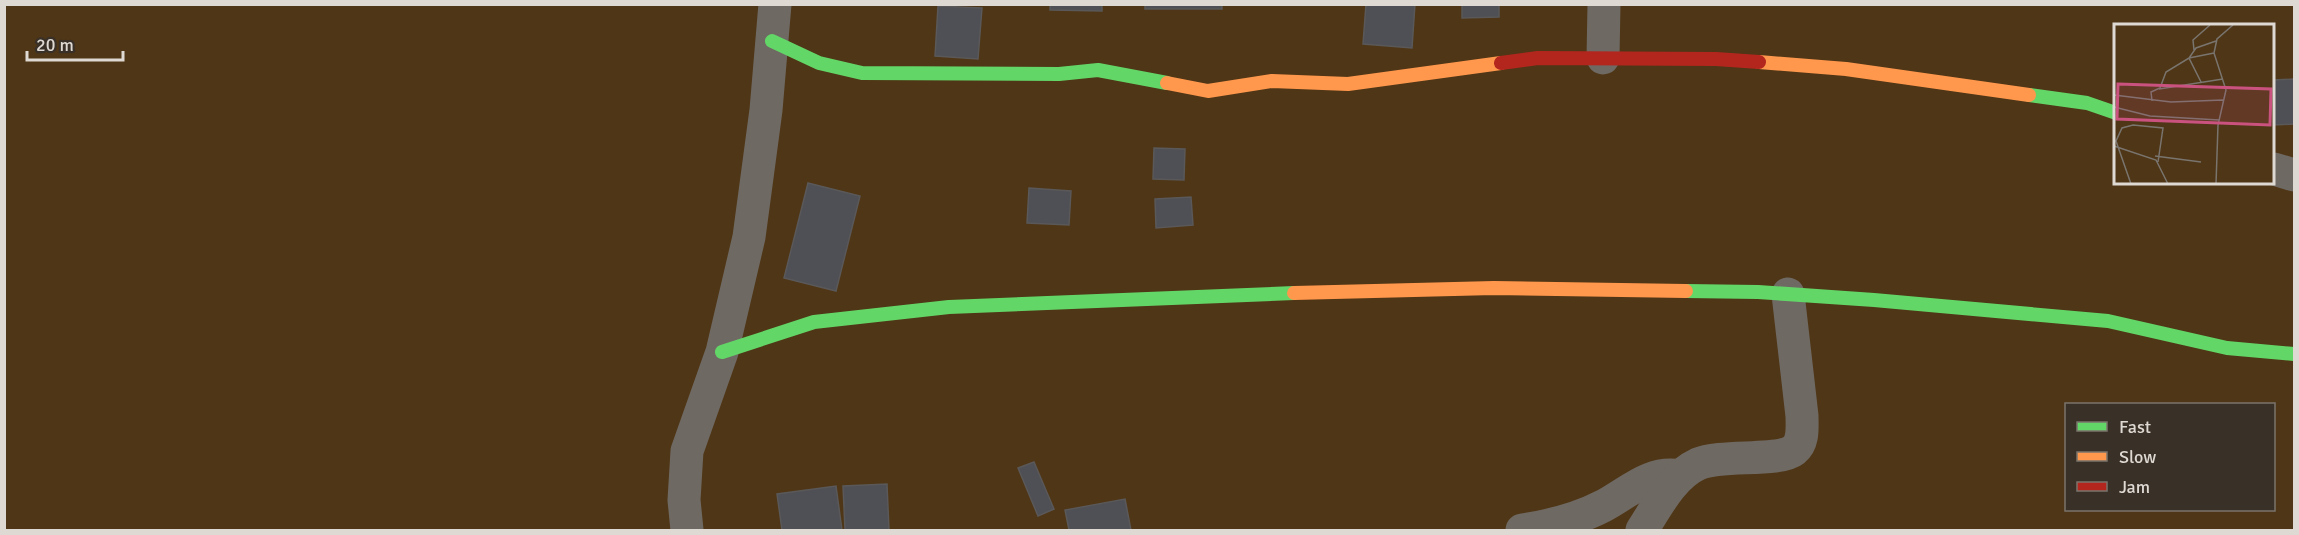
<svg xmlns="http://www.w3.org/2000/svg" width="2299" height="535" font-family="Signika,sans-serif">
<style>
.green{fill:#4f3616;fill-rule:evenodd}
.building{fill:#4f5055;stroke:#5a5858;stroke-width:1.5}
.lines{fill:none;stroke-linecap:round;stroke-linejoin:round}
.street{stroke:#6f6963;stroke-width:33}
.fast{stroke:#63d668;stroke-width:14}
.slow{stroke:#ff974d;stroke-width:14}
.jam{stroke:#b3261e;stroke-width:14}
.inset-road{fill:none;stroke:#79746e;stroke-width:1.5}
.view{fill:#ca527f;fill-opacity:0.15;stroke:#ca527f;stroke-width:3}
.inset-edge{fill:none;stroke:#ded9d3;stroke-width:3}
</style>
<rect width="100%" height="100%" fill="#35302b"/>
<path class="green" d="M5 5H2294V530H5ZM2116 26H2274V183H2116ZM2066 404H2274V510H2066Z"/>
<g class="building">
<polygon points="1050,4 1102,4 1102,11 1050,10"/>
<rect x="1145" y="4" width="77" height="5"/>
<polygon points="1366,4 1415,4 1412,48 1363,44"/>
<polygon points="1462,4 1499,4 1499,17 1462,18"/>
<polygon points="938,6 982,8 978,59 935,56"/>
<polygon points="2294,79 2294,124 2274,125 2274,80"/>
<polygon points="1154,148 1185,149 1184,180 1153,179"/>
<polygon points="808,183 860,196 836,291 784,278"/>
<polygon points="1029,188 1071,191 1069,225 1027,223"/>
<polygon points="1191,197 1193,225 1156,228 1155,199"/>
<polygon points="1034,462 1054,509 1038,516 1018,468"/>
<polygon points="887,484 889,530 845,530 843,486"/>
<polygon points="836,486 842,530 782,530 777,494"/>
<polygon points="1125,499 1131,530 1069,530 1065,510"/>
</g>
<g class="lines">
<g class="street">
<polyline points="1603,58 1604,4"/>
<polyline points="2274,169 2294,175"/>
<polyline points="687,530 684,500 687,451 722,352 749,237 766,110 775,4"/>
<path d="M1522 530C1550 526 1578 519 1603 506 1628 493 1650 470 1680 476"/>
<path d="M1642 530C1657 507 1672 476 1698 464 1721 454 1779 462 1794 450 1804 442 1802 427 1802 416L1788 294"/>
</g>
<g class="fast">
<polyline points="772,41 819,63 862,73 1059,74 1098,70 1167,83"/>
<polyline points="2029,95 2087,103 2116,113"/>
<polyline points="1686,291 1758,292 1874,300 2108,321 2227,348 2294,354"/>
<polyline points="722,352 814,322 949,307 1294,293"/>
</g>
<g class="slow">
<polyline points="1759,62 1846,69 2029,95"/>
<polyline points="1167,83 1208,91 1272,81 1348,84 1501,63"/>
<polyline points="1294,293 1494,288 1686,291"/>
</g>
<polyline class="jam" points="1501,63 1538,58 1716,59 1759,62"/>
</g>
<g transform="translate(2114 24)">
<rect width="160" height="160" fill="#35302b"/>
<path d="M0 1H160V160H0Z" fill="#4f3616"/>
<path class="inset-road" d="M80 26 79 16 96 1M87 58 75 34 82 24 102 17M45 65 109 55M0 71 57 78 109 76M38 77 37 68 46 64 52 48 75 34 100 29M0 83 36 92 105 96M0 122 42 136 54 160M41 132 87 138M17 160 2 117 8 104 19 101 49 104 44 138M102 160 104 101 112 66 100 29 103 15 119 1"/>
<path class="view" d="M4 60 157 65 156 101 3 95Z"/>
<rect width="160" height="160" class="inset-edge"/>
</g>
<rect width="2299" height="535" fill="none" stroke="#ded9d3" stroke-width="12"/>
<rect x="2065" y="403" width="210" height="108" fill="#393027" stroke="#7b746c" stroke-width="1.5"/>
<rect x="2077" y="422" width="30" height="9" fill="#63d668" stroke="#7b746c" stroke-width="1.5"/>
<text x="2119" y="433" font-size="18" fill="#ded9d3">Fast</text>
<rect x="2077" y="452" width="30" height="9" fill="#ff974d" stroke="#7b746c" stroke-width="1.5"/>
<text x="2119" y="463" font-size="18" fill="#ded9d3">Slow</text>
<rect x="2077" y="482" width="30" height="9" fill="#b3261e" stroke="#7b746c" stroke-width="1.5"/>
<text x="2119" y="493" font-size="18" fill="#ded9d3">Jam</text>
<path d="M27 51v9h96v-9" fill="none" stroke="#ded9d3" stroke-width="3"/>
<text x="36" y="51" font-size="18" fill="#ded9d3" stroke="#393027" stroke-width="4.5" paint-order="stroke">20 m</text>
</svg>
